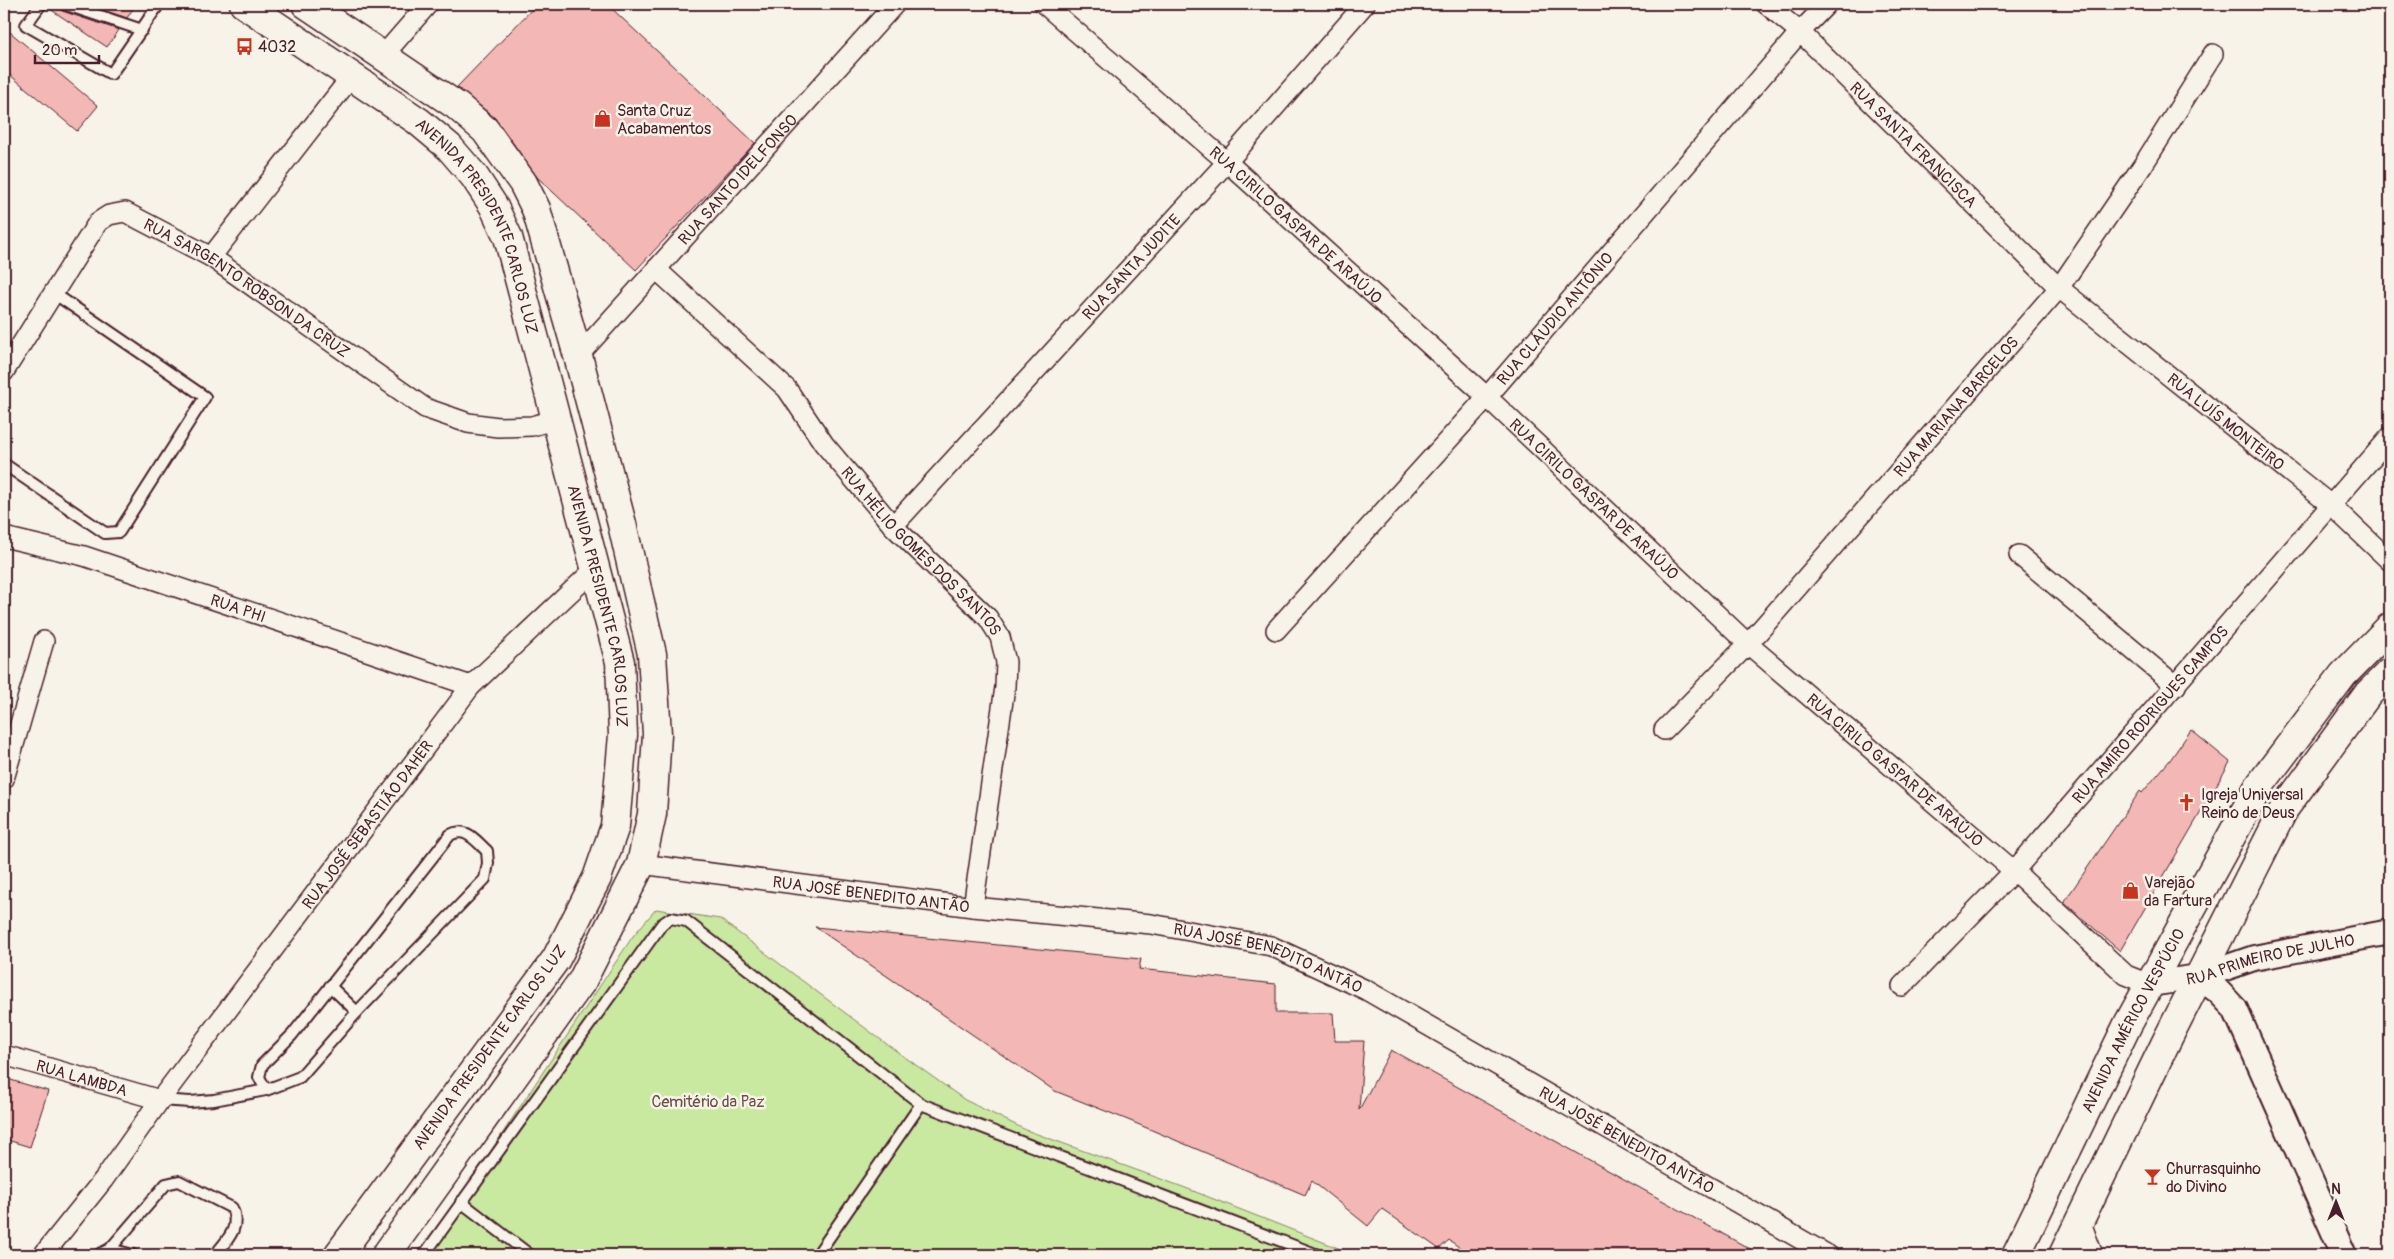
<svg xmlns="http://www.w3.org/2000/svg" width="2394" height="1259" font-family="Pangolin,sans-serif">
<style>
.green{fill:#c9e8a0;stroke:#8a8466}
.building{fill:#f3b7b5;stroke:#4a1f2b}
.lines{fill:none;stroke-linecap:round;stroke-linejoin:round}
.service-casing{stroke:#4a1f2b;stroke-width:14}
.minor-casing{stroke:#4a1f2b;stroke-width:22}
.tertiary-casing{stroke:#4a1f2b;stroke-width:28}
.secondary-casing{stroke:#4a1f2b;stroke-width:31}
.primary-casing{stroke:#4a1f2b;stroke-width:31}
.service{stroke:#f7f3e8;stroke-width:10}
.minor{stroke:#f7f3e8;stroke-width:19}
.tertiary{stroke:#f7f3e8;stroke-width:24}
.secondary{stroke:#f7f3e8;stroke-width:28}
.primary{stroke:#f7f3e8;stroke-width:28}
.labels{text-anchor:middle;stroke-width:5;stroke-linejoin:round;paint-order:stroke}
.poi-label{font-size:16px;fill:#4a1f2b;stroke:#f7f3e8;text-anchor:start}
.street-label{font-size:16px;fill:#4a1f2b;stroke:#f7f3e8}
.park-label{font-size:16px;fill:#6a5148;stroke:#f7f3e8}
</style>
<rect width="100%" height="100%" fill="#f7f3e8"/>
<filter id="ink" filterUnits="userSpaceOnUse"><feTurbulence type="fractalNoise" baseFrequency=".02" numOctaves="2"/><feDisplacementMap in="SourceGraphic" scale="10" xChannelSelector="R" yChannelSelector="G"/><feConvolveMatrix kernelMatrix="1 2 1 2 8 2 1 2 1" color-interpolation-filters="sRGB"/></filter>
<g filter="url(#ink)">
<polygon class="green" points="656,909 720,919 892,1048 965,1100 1026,1130 1183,1187 1356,1255 422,1255 633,936"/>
<g class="building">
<polygon points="48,4 57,4 62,11 119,30 107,47 47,7"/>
<polygon points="85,4 136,4 127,18"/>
<polygon points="537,4 607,4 755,143 636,270 537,177 495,118 457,87"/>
<polygon points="4,27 98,106 77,131 4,70"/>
<polygon points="2191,730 2230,762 2120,951 2064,902 2140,791 2142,793 2170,760"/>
<polygon points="815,927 1141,959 1139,969 1276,984 1276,1013 1333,1013 1335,1041 1364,1041 1359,1110 1391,1050 1761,1255 1470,1255 1449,1240 1439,1249 1382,1209 1368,1226 1312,1181 1305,1195 1128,1120 1055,1091"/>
<polygon points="4,1078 48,1091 30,1147 4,1139"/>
</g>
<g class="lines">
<defs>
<g id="service">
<polyline points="41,4 26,25 111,74 159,4"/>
<polyline points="64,4 142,30"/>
<polyline points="4,464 105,533 119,532 205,397 55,294"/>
<polyline points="330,986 357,1012"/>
<path d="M160 1100 190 1102 214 1100 266 1090 300 1077 357 1012 485 879 488 863 487 851C476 841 466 826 450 835L292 1035 262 1065 259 1077 266 1090"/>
<polyline points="461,1202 530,1255"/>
<polyline points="110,1249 133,1255"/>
<path d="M98 1255 110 1249 166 1184 179 1181 232 1208C241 1228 227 1240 215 1255"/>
<polyline points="424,1255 662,924 671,918 686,921 921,1104"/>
<polyline points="817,1255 921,1104 1318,1255"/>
</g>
<g id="minor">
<path id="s1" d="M1044 4 1227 162 1487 397 1748 644 2014 871 2126 975 2149 984"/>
<path id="s2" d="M1766 4 1800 32 2059 288 2332 506 2390 561"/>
<polyline points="382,57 428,4"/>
<polyline points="211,257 351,77"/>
<path id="s3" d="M656 269 787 389 824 444 893 526 988 618 1000 637 1006 662 1005 687 973 907"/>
<path id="s4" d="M578 356 895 4"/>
<path id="s5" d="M4 372 98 222 109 215 125 212 211 257 425 408 468 423 498 427 532 426 557 419"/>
<path id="s6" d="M893 526 1227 162 1365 4"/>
<path id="s7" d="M4 537 84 556 471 686"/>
<polyline points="2019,555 2176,686"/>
<path id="s8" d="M1276 630 1487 397 1800 32 1827 4"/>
<path id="s9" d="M1664 730 1748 644 2059 288 2143 165 2213 54"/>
<polyline points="4,779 44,641"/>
<path id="s10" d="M641 864 973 907 1151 924 1271 946 1366 990 1828 1255"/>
<path id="s11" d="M1902 986 2014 871 2390 437"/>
<path id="s12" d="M4 1055 160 1100"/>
<polyline points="2079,1217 2093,1255"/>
<path id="s13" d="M43 1255 104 1179 160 1100 471 686 596 568"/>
</g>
<g id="tertiary">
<polyline points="2199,977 2218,991 2235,1009 2344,1255"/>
<path id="s14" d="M2149 984 2199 977 2254 958 2390 932"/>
</g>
<g id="secondary">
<path id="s15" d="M2016 1255 2128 1024 2259 786 2343 675 2390 627"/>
<polyline points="2063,1255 2166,1042 2284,809 2368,694 2390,672"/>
</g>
<g id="primary">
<path id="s16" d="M244 4 418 121 449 147 474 176 493 205 508 237 620 662 623 735 615 826 597 878 556 959 338 1255"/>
<polyline points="306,4 457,106 485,130 523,183 536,209 578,356 622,524 652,654 657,734 652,814 641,864 582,981 386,1255"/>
</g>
</defs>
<use href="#service" class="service-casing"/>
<use href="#minor" class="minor-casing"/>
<use href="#tertiary" class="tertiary-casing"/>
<use href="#secondary" class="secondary-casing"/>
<use href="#primary" class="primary-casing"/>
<use href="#service" class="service"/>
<use href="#minor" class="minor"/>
<use href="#tertiary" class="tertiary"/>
<use href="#secondary" class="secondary"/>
<use href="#primary" class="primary"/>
</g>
</g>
<defs>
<symbol id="bus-bare" viewBox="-9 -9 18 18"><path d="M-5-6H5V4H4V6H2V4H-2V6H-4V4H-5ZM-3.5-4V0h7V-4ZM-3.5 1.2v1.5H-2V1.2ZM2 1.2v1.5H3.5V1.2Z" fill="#c8321e" stroke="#f7f3e8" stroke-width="2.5" paint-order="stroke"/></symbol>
<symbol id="shop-bare" viewBox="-9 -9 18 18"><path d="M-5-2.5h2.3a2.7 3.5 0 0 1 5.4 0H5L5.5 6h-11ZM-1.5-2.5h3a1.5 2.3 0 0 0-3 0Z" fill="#c8321e" stroke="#f7f3e8" stroke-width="2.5" paint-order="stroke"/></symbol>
<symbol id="church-bare" viewBox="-9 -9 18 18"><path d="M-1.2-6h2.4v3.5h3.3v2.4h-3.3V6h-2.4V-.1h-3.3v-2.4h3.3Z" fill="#c8321e" stroke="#f7f3e8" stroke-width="2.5" paint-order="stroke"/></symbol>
<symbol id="bar-bare" viewBox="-9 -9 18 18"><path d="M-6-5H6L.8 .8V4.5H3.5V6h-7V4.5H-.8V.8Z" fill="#c8321e" stroke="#f7f3e8" stroke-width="2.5" paint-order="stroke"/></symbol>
</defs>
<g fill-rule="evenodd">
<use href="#bus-bare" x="232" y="34" width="25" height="25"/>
<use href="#shop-bare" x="590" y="106" width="25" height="25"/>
<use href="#church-bare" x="2174" y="790" width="25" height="25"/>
<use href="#shop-bare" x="2118" y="878" width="25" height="25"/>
<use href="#bar-bare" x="2140" y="1164" width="25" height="25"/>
</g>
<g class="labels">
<g class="poi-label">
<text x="258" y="52">4032</text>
<text x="617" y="116">Santa Cruz<tspan x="617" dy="18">Acabamentos</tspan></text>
<text x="2201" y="800">Igreja Universal<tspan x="2201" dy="18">Reino de Deus</tspan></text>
<text x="2144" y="888">Varejão<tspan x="2144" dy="18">da Fartura</tspan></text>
<text x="2166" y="1174">Churrasquinho<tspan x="2166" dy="18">do Divino</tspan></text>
</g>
<g class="street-label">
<text dy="6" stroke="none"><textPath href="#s2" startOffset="204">RUA SANTA FRANCISCA</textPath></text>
<text dy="6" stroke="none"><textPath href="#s4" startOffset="238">RUA SANTO IDELFONSO</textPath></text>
<text dy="6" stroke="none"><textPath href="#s1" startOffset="335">RUA CIRILO GASPAR DE ARAÚJO</textPath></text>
<text dy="6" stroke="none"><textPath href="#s16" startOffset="334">AVENIDA PRESIDENTE CARLOS LUZ</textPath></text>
<text dy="6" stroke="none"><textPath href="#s6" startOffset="352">RUA SANTA JUDITE</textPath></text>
<text dy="6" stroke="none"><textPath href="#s5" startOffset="350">RUA SARGENTO ROBSON DA CRUZ</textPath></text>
<text dy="6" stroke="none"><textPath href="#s8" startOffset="418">RUA CLÁUDIO ANTÔNIO</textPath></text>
<text dy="6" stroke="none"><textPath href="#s9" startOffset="436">RUA MARIANA BARCELOS</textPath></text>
<text dy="6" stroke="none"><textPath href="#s2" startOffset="622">RUA LUÍS MONTEIRO</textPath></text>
<text dy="6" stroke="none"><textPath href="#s1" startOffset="740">RUA CIRILO GASPAR DE ARAÚJO</textPath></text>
<text dy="6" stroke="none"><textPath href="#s3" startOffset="389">RUA HÉLIO GOMES DOS SANTOS</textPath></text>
<text dy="6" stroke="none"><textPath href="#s16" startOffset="739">AVENIDA PRESIDENTE CARLOS LUZ</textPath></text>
<text dy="6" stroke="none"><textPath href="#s7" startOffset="245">RUA PHI</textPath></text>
<text dy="6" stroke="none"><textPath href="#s11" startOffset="368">RUA AMIRO RODRIGUES CAMPOS</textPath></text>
<text dy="6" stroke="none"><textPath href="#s1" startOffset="1145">RUA CIRILO GASPAR DE ARAÚJO</textPath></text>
<text dy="6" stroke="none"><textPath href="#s13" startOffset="539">RUA JOSÉ SEBASTIÃO DAHER</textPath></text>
<text dy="6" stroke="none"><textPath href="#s10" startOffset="232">RUA JOSÉ BENEDITO ANTÃO</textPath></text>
<text dy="6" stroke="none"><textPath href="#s10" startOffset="636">RUA JOSÉ BENEDITO ANTÃO</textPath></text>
<text dy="6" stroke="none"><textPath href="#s14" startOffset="124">RUA PRIMEIRO DE JULHO</textPath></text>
<text dy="6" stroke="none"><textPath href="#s15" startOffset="262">AVENIDA AMÉRICO VESPÚCIO</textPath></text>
<text transform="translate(489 1047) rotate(-54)" y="6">AVENIDA PRESIDENTE CARLOS LUZ</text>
<text dy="6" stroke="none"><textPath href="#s12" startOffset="81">RUA LAMBDA</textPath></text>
<text dy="6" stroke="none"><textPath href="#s10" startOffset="1041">RUA JOSÉ BENEDITO ANTÃO</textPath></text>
</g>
<g class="park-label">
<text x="708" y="1107">Cemitério da Paz</text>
</g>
</g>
<rect width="2394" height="1259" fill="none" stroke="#f7f3e8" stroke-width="20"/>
<rect x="10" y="10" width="2374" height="1239" fill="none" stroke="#4a1f2b" stroke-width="2" filter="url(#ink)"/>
<g transform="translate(2336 1202)" stroke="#f7f3e8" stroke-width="4" paint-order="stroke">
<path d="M0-4L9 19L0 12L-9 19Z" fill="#4a1f2b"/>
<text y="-8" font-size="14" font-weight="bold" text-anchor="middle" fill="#4a1f2b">N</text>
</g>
<path d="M35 55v8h64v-8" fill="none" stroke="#4a1f2b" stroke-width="2.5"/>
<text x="42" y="55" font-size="15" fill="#4a1f2b" stroke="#f7f3e8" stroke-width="4" paint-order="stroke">20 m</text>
</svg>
